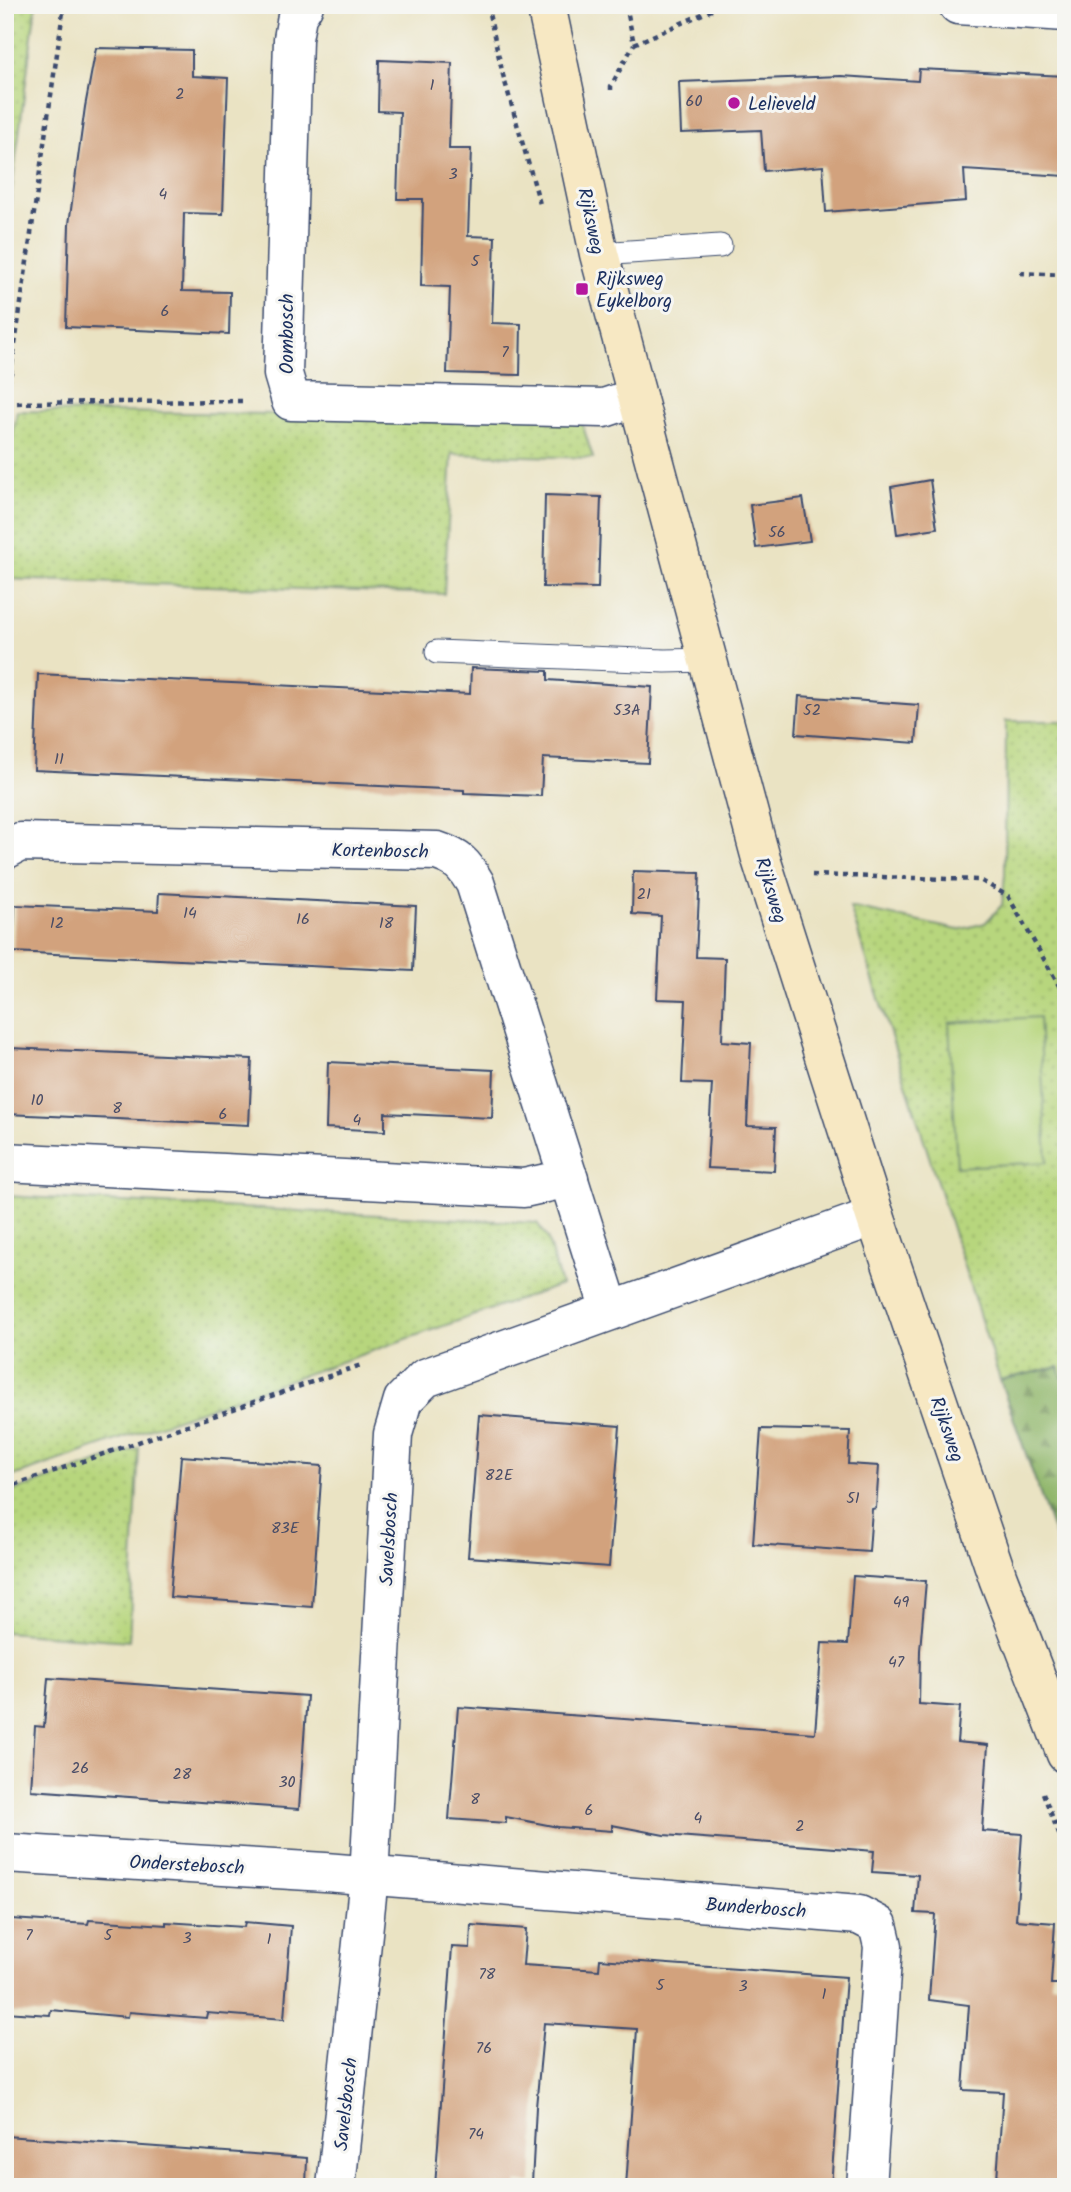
<svg xmlns="http://www.w3.org/2000/svg" width="1071" height="2192" font-family="Kalam,sans-serif">
<style>
.grass{fill:url(#grass-dots);stroke:#69826e;stroke-width:2}
.forest{fill:url(#forest-firs);stroke:#567365;stroke-width:2}
.pitch{fill:#b7d67d;stroke:#69826e;stroke-width:2}
.building{fill:#d2a27d}
.lines{fill:none;stroke-linecap:round;stroke-linejoin:round}
.service-casing{stroke:#3a4a6d;stroke-width:25}
.minor-casing{stroke:#3a4a6d;stroke-width:41}
.secondary-casing{stroke:#3a4a6d;stroke-width:41}
.path{stroke:#3a4a6d;stroke-width:4.5;stroke-dasharray:5 5;stroke-linecap:butt}
.service{stroke:#fff;stroke-width:23}
.minor{stroke:#fff;stroke-width:38}
.secondary{stroke:#f7e8c3;stroke-width:38}
.poi-dot{fill:#b5179e;stroke:#f6f6f2;stroke-width:2.5}
.labels{text-anchor:middle;stroke-width:6;stroke-linejoin:round;paint-order:stroke}
.number-label{font-size:16px;fill:#494c66}
.poi-label{font-size:19px;fill:#1b2f5e;stroke:#f6f6f2;text-anchor:start}
.street-label{font-size:19px;fill:#1b2f5e;stroke:#f6f6f2}
</style>
<defs>
<pattern id="grass-dots" width="8" height="8" patternUnits="userSpaceOnUse" patternTransform="scale(1.75)"><rect width="8" height="8" fill="#b7d67d"/><path d="M2 2h.1M6 6h.1" fill="none" stroke="#9db86e" stroke-width="1.8" stroke-linecap="round"/></pattern>
<pattern id="forest-firs" width="22" height="20" patternUnits="userSpaceOnUse" patternTransform="scale(1.75)"><rect width="22" height="20" fill="#91b76c"/><path d="M5 1l3.5 6h-7zM16 11l3.5 6h-7z" fill="#76955c"/></pattern>
</defs>
<rect width="100%" height="100%" fill="#f6f6f2"/>
<filter id="ink" filterUnits="userSpaceOnUse"><feTurbulence type="fractalNoise" baseFrequency=".0143" numOctaves="2"/><feDisplacementMap in="SourceGraphic" scale="14" xChannelSelector="R" yChannelSelector="G"/><feConvolveMatrix kernelMatrix="1 2 1 2 8 2 1 2 1" color-interpolation-filters="sRGB"/></filter>
<filter id="wash" filterUnits="userSpaceOnUse"><feTurbulence type="fractalNoise" baseFrequency=".00686" numOctaves="4" result="noise"/><feDisplacementMap in="SourceGraphic" scale="28" xChannelSelector="R" yChannelSelector="G"/><feGaussianBlur stdDeviation="1.57" result="paint"/><feColorMatrix in="noise" values="0 0 0 0 0 0 0 0 0 0 0 0 0 0 0 0 0 1.4 0 .05"/><feComposite in="paint" operator="in"/></filter>
<g filter="url(#wash)">
<rect width="100%" height="100%" fill="#eae3c3"/>
<g class="grass">
<polygon points="5,5 36,5 5,241"/>
<polygon points="578,410 593,458 452,454 444,594 5,579 5,479 17,411 447,416"/>
<polygon points="1006,721 1066,721 1066,1388 1058,1367 1000,1380 850,907 958,930 985,923 1002,905 1005,874"/>
<polygon points="5,1196 537,1223 547,1237 561,1285 5,1479"/>
<polygon points="139,1448 129,1641 5,1632 5,1494"/>
</g>
<polygon class="forest" points="1059,1367 1066,1388 1066,1568 1000,1380"/>
<polygon class="pitch" points="1039,1017 1047,1162 957,1167 949,1023"/>
<g id="blocks">
<g class="building">
<polygon points="96,48 192,50 192,76 228,78 223,214 184,213 182,291 230,292 229,334 66,327 69,224 85,107"/>
<polygon points="379,60 452,63 449,149 471,149 468,236 495,237 492,323 521,324 520,375 447,373 450,287 421,286 423,199 397,199 400,112 378,111"/>
<polygon points="919,69 1066,76 1066,176 964,170 966,201 826,212 823,166 764,171 761,130 681,133 679,82 841,76 918,81"/>
<polygon points="930,480 937,528 897,534 891,487"/>
<polygon points="545,495 601,497 598,588 543,587"/>
<polygon points="803,498 810,541 756,548 750,505"/>
<polygon points="471,668 548,671 548,680 652,687 648,763 543,758 541,796 464,793 464,790 34,770 38,674 470,694"/>
<polygon points="799,696 919,705 916,743 796,734"/>
<polygon points="633,871 700,873 696,957 725,958 722,1041 751,1043 747,1126 776,1127 774,1171 707,1168 712,1084 682,1083 686,1000 657,999 661,916 632,914"/>
<polygon points="159,893 416,906 413,971 13,952 15,905 158,911"/>
<polygon points="10,1048 252,1059 249,1125 7,1114"/>
<polygon points="328,1062 494,1070 492,1118 385,1113 385,1131 326,1128"/>
<polygon points="479,1415 620,1426 609,1567 468,1557"/>
<polygon points="761,1429 850,1431 848,1464 879,1466 876,1508 872,1509 869,1552 753,1544"/>
<polygon points="181,1456 322,1466 312,1607 170,1597"/>
<polygon points="853,1576 926,1581 920,1650 919,1704 960,1707 957,1742 988,1745 982,1831 1022,1834 1016,1920 1055,1923 1051,1984 1066,1984 1066,2184 997,2179 1003,2092 963,2090 969,2005 929,2000 935,1914 915,1913 918,1875 872,1872 874,1851 664,1835 612,1825 612,1831 558,1827 506,1817 506,1823 449,1819 458,1707 815,1733 822,1643 848,1644"/>
<polygon points="48,1678 307,1696 299,1809 31,1790 35,1726 44,1727"/>
<polygon points="11,1919 88,1924 89,1920 166,1925 166,1922 244,1927 245,1922 291,1926 284,2019 207,2013 206,2018 129,2012 128,2017 51,2010 50,2015 5,2012 5,1955 9,1955"/>
<polygon points="471,1925 526,1929 523,1965 599,1970 600,1959 846,1977 831,2187 626,2187 637,2029 544,2023 536,2107 532,2183 517,2182 517,2187 435,2187 452,1947 470,1948"/>
<polygon points="5,2136 307,2158 306,2187 5,2187"/>
</g>
</g>
</g>
<g filter="url(#ink)">
<use href="#blocks" fill-opacity="0" stroke="#3a4a6d" stroke-width="2"/>
<g class="lines">
<defs>
<g id="service">
<polyline points="599,254 720,246"/>
<polyline points="437,652 665,661 708,660"/>
</g>
<g id="minor">
<polyline points="304,5 297,16 293,39 283,374 291,401 604,408 637,397"/>
<polyline points="958,5 1066,12"/>
<path d="M5 850 20 842 437 851C458 858 464 864 475 883L610 1310"/>
<polyline points="5,1162 524,1188 569,1178"/>
<polyline points="5,1853 325,1872 859,1915 878,1925 883,1946 866,2187"/>
<polyline points="336,2187 369,1877 393,1434 403,1400 425,1378 875,1216"/>
</g>
<polyline id="secondary" points="546,5 599,254 761,859 875,1216 998,1578 1066,1754"/>
</defs>
<use href="#service" class="service-casing"/>
<use href="#minor" class="minor-casing"/>
<use href="#secondary" class="secondary-casing"/>
<g class="path">
<polyline points="487,5 503,75 540,204"/>
<polyline points="626,5 634,44"/>
<polyline points="634,44 723,5"/>
<polyline points="611,90 611,86 634,44"/>
<polyline points="1020,273 1066,275"/>
<polyline points="7,403 244,401"/>
<polyline points="5,414 64,5"/>
<polyline points="812,875 980,880 1008,896 1066,998"/>
<polyline points="5,1488 361,1365"/>
<polyline points="1043,1793 1066,1852"/>
</g>
<use href="#service" class="service"/>
<use href="#minor" class="minor"/>
<use href="#secondary" class="secondary"/>
</g>
</g>
<g class="poi-dot">
<circle cx="734" cy="103" r="7"/>
<rect x="575" y="282" width="14" height="14" rx="3.5"/>
</g>
<g class="labels">
<g class="number-label">
<text x="432" y="90">1</text>
<text x="180" y="99">2</text>
<text x="694" y="106">60</text>
<text x="453" y="179">3</text>
<text x="163" y="199">4</text>
<text x="475" y="266">5</text>
<text x="165" y="316">6</text>
<text x="505" y="357">7</text>
<text x="777" y="537">56</text>
<text x="627" y="715">53A</text>
<text x="812" y="715">52</text>
<text x="59" y="764">11</text>
<text x="644" y="899">21</text>
<text x="190" y="918">14</text>
<text x="303" y="924">16</text>
<text x="57" y="928">12</text>
<text x="386" y="928">18</text>
<text x="37" y="1105">10</text>
<text x="117" y="1113">8</text>
<text x="223" y="1119">6</text>
<text x="357" y="1125">4</text>
<text x="499" y="1480">82E</text>
<text x="853" y="1503">51</text>
<text x="285" y="1533">83E</text>
<text x="901" y="1607">49</text>
<text x="896" y="1667">47</text>
<text x="80" y="1773">26</text>
<text x="182" y="1779">28</text>
<text x="287" y="1787">30</text>
<text x="475" y="1804">8</text>
<text x="589" y="1815">6</text>
<text x="698" y="1823">4</text>
<text x="800" y="1831">2</text>
<text x="29" y="1940">7</text>
<text x="108" y="1940">5</text>
<text x="187" y="1943">3</text>
<text x="269" y="1944">1</text>
<text x="487" y="1979">78</text>
<text x="660" y="1990">5</text>
<text x="743" y="1991">3</text>
<text x="824" y="1999">1</text>
<text x="484" y="2053">76</text>
<text x="476" y="2139">74</text>
</g>
<g class="poi-label">
<text x="748" y="110">Lelieveld</text>
<text x="596" y="285">Rijksweg<tspan x="596" dy="22">Eykelborg</tspan></text>
</g>
<g class="street-label">
<text transform="translate(592 221) rotate(78)" y="7">Rijksweg</text>
<text transform="translate(286 334) rotate(-90)" y="7">Oombosch</text>
<text transform="translate(380 850) rotate(1)" y="7">Kortenbosch</text>
<text transform="translate(772 890) rotate(73)" y="7">Rijksweg</text>
<text transform="translate(948 1429) rotate(71)" y="7">Rijksweg</text>
<text transform="translate(388 1539) rotate(-87)" y="7">Savelsbosch</text>
<text transform="translate(187 1864) rotate(3)" y="7">Onderstebosch</text>
<text transform="translate(756 1907) rotate(4)" y="7">Bunderbosch</text>
<text transform="translate(345 2104) rotate(-84)" y="7">Savelsbosch</text>
</g>
</g>
<rect width="1071" height="2192" fill="none" stroke="#f6f6f2" stroke-width="28"/>
</svg>
